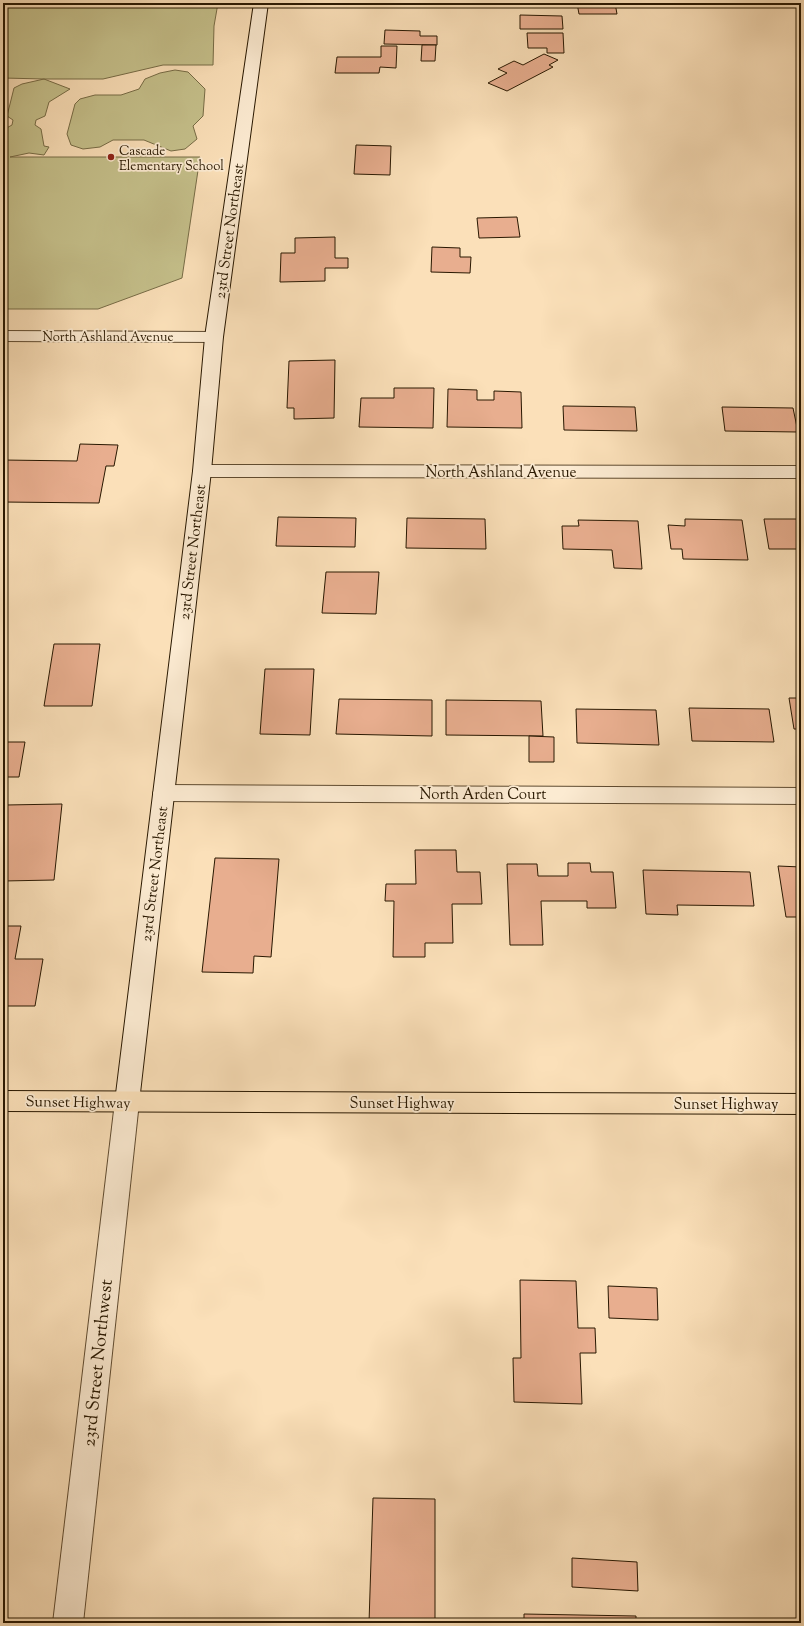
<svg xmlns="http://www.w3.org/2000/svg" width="804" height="1626" font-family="'Sorts Mill Goudy',serif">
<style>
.green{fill:#c5c08b;stroke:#776c46}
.building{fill:#e8ae8f;stroke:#291801}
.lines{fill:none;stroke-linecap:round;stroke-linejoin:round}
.street-casing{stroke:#5e4a2f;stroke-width:2}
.secondary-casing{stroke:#291801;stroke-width:2}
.highway-casing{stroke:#291801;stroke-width:2}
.street{fill:#fcebd2;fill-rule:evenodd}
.secondary{fill:#fcebd2;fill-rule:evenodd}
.highway{fill:#fbe0b9;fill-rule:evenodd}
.poi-dot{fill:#8f2418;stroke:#fcebd2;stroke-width:1.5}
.labels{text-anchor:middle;stroke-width:3.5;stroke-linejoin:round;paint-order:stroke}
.far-poi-label{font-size:13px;fill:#291801;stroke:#fcebd2;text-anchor:start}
.far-street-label{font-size:13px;fill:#291801;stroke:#fcebd2}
.street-label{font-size:15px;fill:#291801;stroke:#fcebd2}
.near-street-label{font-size:18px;fill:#291801;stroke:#fcebd2}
</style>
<rect width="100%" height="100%" fill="#fbe0b9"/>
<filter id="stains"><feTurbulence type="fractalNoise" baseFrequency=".005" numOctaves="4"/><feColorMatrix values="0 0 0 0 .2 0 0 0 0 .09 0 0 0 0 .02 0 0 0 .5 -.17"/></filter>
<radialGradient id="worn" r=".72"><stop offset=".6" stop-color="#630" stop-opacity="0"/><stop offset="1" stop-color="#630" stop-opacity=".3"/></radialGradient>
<g class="green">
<polygon points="31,3 218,3 214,26 213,65 163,65 103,79 44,79 70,89 49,102 45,116 36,120 35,125 41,129 44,146 49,147 44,155 29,153 10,157 200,157 182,278 98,309 3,309 3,157 8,157 3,153 3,130 12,125 13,120 7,116 14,88 22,84 44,79 3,78 3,7 30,7"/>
<polygon points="175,70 188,72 205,89 203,116 193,126 197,139 185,149 171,151 144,140 113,140 100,147 83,149 71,145 67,134 75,104 80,99 95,95 121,95 139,89 145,79 160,73"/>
</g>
<g class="building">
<polygon points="577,3 615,3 617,14 579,14"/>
<polygon points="685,3 714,3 715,4 685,4"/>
<polygon points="520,15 562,16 563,29 520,29"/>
<polygon points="385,30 420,31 420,36 437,36 437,45 384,44"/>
<polygon points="527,33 563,33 564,53 547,53 547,48 528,48"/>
<polygon points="422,45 436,45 435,61 421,61"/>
<polygon points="381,46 397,46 396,68 380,67 379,73 335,73 337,57 381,57"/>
<polygon points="544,54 558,60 549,65 553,67 507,91 488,83 507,73 498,69 514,61 523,65"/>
<polygon points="356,145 391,146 390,175 354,174"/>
<polygon points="517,217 520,237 479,238 477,218"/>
<polygon points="335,237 335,258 348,258 348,268 325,268 325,281 280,282 281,253 295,253 295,238"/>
<polygon points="432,247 460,248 460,257 471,257 470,273 431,272"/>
<polygon points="335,360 334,418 294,419 294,408 287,408 289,361"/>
<polygon points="394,388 434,388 433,428 359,427 361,398 394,398"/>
<polygon points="448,389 477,390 477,400 494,400 494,391 521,392 522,428 447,427"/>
<polygon points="563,406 635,407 637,431 564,430"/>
<polygon points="722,407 793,408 798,432 725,431"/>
<polygon points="80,444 118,445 114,466 106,466 99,503 3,502 3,460 77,461"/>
<polygon points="278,517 356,518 355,547 276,546"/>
<polygon points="407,518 485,519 486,549 406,548"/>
<polygon points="685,519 742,520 748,560 683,559 682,549 671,549 668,525 685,526"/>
<polygon points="764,519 801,519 801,549 769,549"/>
<polygon points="578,520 638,521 642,569 614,568 612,550 563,549 562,526 579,526"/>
<polygon points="326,572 379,572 376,614 322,613"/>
<polygon points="54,644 100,644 92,706 44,706"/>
<polygon points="265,669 314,669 310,735 260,734"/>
<polygon points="789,698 801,698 801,729 794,729"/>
<polygon points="339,699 432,700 432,736 336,734"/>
<polygon points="446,700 541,701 543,736 446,735"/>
<polygon points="689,708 769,709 774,742 692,741"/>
<polygon points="576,709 656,710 659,745 577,743"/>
<polygon points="529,736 554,737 554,762 529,762"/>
<polygon points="3,742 25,742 19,777 3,777"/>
<polygon points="62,804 54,880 3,881 3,822 6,805"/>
<polygon points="415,850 456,850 457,872 480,872 482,904 452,904 453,943 425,943 425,957 393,957 394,901 385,901 386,884 416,884"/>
<polygon points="215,858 279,859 271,957 254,956 253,973 202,972"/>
<polygon points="568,863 590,863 591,872 613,872 616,908 587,908 587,901 541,901 543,945 510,945 507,864 537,864 538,876 568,876"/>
<polygon points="778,866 801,867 801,917 786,917"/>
<polygon points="643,870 750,872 754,906 677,905 678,915 646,914"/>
<polygon points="3,926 21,926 15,959 43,959 35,1006 3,1006"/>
<polygon points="520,1280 576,1281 578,1328 595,1328 596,1353 580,1353 582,1404 514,1402 513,1358 521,1358"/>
<polygon points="608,1286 657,1288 658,1320 609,1318"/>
<polygon points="373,1498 435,1499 435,1623 369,1623"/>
<polygon points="572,1558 637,1562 638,1591 572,1587"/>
<polygon points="524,1614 636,1616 636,1623 524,1623"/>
</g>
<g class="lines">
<defs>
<g id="street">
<polygon points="3,331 214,332 220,333 223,337 220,341 214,342 3,341"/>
<polygon points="202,465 801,466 801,478 202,477 195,475 193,471 195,467"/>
<polygon points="164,785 801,788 801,804 164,801 156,799 153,793 156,787"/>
<polygon points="127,1092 136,1095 139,1102 83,1623 53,1623 115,1102 118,1095"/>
</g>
<polygon id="secondary" points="254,3 268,3 223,337 211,471 139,1102 136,1109 127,1112 118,1109 115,1102 193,471 205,337"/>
<polygon id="highway" points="3,1091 801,1094 801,1114 3,1111"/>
</defs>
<use href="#street" class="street-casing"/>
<use href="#secondary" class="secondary-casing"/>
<use href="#highway" class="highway-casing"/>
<use href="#street" class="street"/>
<use href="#secondary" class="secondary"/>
<use href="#highway" class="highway"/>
</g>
<circle class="poi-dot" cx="111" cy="157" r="4"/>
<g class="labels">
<g class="far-poi-label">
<text x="119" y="155">Cascade<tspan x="119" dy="15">Elementary School</tspan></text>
</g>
<g class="far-street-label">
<text x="108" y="341">North Ashland Avenue</text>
</g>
<g class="street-label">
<text transform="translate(229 231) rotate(-82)" y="5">23rd Street Northeast</text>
<text x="501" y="477">North Ashland Avenue</text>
<text transform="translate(192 552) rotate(-83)" y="5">23rd Street Northeast</text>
<text x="483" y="799">North Arden Court</text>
<text transform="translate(154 874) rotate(-83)" y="5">23rd Street Northeast</text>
<text transform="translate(78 1102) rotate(1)" y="5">Sunset Highway</text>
<text x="402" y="1108">Sunset Highway</text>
<text x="726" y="1109">Sunset Highway</text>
</g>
<g class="near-street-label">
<text transform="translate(97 1363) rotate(-84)" y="6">23rd Street Northwest</text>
</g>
</g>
<rect width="804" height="1626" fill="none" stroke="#fbe0b9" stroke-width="16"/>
<rect x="4" y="4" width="796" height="1618" fill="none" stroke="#291801" stroke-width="2"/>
<rect x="8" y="8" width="788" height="1610" fill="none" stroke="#291801"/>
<rect width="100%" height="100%" filter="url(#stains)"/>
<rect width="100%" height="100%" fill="url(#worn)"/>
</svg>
